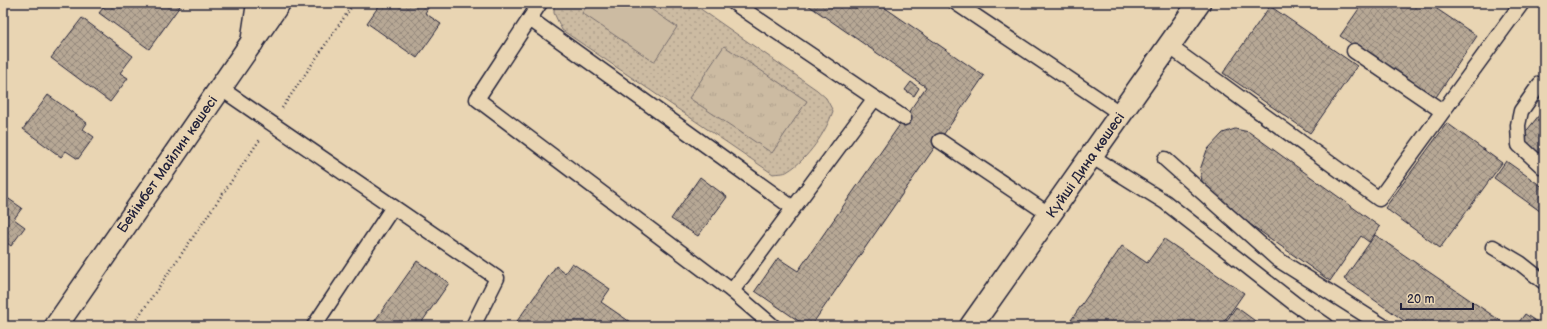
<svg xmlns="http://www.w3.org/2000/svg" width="1547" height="329" font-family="'Balsamiq Sans',sans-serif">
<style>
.grass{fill:url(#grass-dots);stroke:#776e6e}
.park{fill:url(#park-tufts);stroke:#776e6e}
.pitch{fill:#ccbba2;stroke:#776e6e}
.building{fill:url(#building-cross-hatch);stroke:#22223b}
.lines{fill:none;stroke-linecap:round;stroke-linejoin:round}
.lane-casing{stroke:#22223b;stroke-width:17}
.street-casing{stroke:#22223b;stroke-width:25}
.secondary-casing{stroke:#22223b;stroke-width:25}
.path{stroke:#22223b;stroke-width:2.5;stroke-dasharray:1 3;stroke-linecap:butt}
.lane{stroke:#e9d5b3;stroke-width:14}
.street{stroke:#e9d5b3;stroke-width:22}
.secondary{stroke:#e9d5b3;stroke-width:22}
.labels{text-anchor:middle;stroke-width:3.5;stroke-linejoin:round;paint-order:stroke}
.street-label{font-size:14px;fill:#22223b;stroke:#e9d5b3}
</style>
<defs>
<pattern id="grass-dots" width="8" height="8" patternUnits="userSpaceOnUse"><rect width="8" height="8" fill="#ccbba2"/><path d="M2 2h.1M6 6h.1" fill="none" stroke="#afa08c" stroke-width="1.8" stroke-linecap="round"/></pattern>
<pattern id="park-tufts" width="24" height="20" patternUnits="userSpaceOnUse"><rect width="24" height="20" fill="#ccbba2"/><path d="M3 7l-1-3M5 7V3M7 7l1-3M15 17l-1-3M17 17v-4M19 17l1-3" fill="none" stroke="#afa08c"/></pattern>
<pattern id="building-cross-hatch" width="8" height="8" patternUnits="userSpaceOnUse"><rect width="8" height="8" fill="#b7a895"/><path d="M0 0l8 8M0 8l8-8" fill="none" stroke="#94887b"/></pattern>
</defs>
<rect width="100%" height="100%" fill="#e9d5b3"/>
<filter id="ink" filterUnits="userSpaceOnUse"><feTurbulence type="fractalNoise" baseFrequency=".025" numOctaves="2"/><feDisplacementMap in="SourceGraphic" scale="8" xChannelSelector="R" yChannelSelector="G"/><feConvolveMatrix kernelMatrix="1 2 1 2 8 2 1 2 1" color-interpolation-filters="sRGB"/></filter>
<g filter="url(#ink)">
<path class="grass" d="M554 3H692L817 90 826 98 833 111C826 132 808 159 788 171 784 174 778 173 773 174L562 30 554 13Z"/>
<polygon class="park" points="724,46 807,101 772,153 689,98"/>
<polygon class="pitch" points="589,3 642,3 677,27 654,62 582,13"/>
<g class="building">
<polygon points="107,3 176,3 180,6 149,49 99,13"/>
<polygon points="381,3 431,3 425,13 441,24 417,58 367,23"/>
<polygon points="805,3 878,3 984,76 811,326 806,326 755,291 778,258 798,271 926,87"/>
<polygon points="1363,3 1428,3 1477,36 1434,100 1340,36"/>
<polygon points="1270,6 1357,66 1310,133 1223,73"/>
<polygon points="82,18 133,56 120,73 128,78 110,102 51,58"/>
<polygon points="911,82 919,88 914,96 905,90"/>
<polygon points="48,95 87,123 83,129 94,137 78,159 66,151 61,157 23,129"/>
<polygon points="1544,109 1544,158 1520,139"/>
<polygon points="1447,123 1502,163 1440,248 1385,208"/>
<polygon points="1235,129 1249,132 1380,227 1369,242 1361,236 1330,281 1209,195 1202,181 1200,170 1207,150 1223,133"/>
<polygon points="1506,161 1544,188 1544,214 1494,178"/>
<polygon points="700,177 727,197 698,236 671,219"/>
<polygon points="3,195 22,208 14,219 25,227 11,246 3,240"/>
<polygon points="1375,235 1508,326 1412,326 1344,279"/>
<polygon points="1164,239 1244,293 1221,326 1067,326 1122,246 1147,263"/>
<polygon points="417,261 449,283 419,326 371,326"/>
<polygon points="572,263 610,289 601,302 636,326 518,326 515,324 556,266 565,273"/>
<polygon points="1236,307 1262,326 1223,326"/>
<polygon points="1525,314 1543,326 1516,326"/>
</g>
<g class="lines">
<defs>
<g id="lane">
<polyline points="540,3 477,99 732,291 773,326"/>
<polyline points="734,3 904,118"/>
<polyline points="956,3 1121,114"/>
<polyline points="530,19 793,208"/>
<polyline points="1169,46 1379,199 1522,3"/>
<polyline points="1354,51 1442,111"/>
<polyline points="1540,84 1521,111 1518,125 1519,145 1544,168"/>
<polyline points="220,88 497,278 473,326"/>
<polyline points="940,141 1050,215"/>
<polyline points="1091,156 1165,202 1295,304 1327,326"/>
<polyline points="1165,159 1277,259 1383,326"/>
<polyline points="1493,247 1520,263 1544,282"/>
<polyline points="732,291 875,98"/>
<polyline points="314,326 393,207"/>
</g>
<polyline id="street" points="252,43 258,3"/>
<g id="secondary">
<polyline points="56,326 279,3"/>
<polyline points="971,326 1199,3"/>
</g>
</defs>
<use href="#lane" class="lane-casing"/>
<use href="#street" class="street-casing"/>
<use href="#secondary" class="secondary-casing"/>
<g class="path">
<polyline points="282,108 354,3"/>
<polyline points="132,326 261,138"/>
</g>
<use href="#lane" class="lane"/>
<use href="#street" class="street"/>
<use href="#secondary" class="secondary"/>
</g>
</g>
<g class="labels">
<g class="street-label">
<text transform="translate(167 164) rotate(-55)" y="5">Бейімбет Майлин көшесі</text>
<text transform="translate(1085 165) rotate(-55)" y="5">Күйші Дина көшесі</text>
</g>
</g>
<rect width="1547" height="329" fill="none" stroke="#e9d5b3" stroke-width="16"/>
<rect x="8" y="8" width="1531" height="313" fill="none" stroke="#22223b" stroke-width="1.5" filter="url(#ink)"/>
<path d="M1401 303v6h72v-6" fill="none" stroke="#22223b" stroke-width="2"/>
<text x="1407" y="303" font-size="12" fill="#22223b" stroke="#e9d5b3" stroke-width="3" paint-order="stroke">20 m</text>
</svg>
